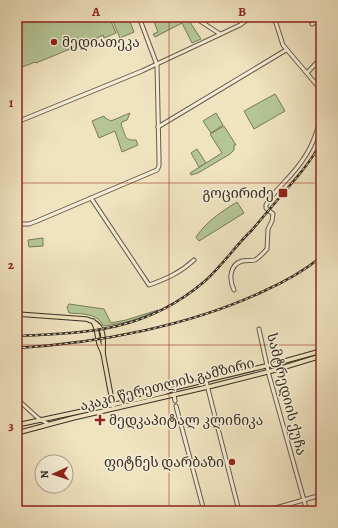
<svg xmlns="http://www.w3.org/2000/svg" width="338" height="528" font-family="Alegreya,'Noto Serif Georgian',serif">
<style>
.green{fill:#b5c596;stroke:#767a5c}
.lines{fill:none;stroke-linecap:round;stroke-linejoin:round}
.minor-casing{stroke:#655b4a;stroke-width:5}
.major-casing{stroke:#372e23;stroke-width:5.5}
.minor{stroke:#f5edd6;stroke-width:3}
.major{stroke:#f0e3c0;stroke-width:3.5}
.rail-casing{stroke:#372e23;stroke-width:2.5}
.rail{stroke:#f5edd6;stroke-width:1;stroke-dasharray:3;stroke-linecap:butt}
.grid{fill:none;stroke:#8f2418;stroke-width:1;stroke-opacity:0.55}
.poi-dot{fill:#8f2418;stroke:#f5edd6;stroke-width:1.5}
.labels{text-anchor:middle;stroke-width:3;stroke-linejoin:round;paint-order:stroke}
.poi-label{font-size:14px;fill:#372e23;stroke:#f5edd6;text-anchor:start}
.street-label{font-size:14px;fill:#372e23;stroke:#f5edd6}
.neatline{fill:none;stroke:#8f2418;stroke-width:1.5}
.grid-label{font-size:13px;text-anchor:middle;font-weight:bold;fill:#8f2418}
</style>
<rect width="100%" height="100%" fill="#f0e3c0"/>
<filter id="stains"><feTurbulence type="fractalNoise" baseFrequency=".005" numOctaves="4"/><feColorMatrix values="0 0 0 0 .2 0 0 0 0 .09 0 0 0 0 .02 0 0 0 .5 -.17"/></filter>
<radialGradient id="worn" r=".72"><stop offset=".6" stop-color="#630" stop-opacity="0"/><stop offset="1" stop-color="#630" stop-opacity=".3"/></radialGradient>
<g class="green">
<polygon points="17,17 109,17 116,33 104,38 103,35 95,39 95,41 83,46 82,44 36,63 35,62 17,69"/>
<polygon points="117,17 128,17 134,32 120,38 112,19"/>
<polygon points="165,17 189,17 188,19 201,39 192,43 182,23 155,37 153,34 158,32 154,22"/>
<polygon points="275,94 285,111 254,129 244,111"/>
<path d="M130 113 127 120 122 122 121 125C126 134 123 141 136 140L138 145 122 152 115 131 99 138 92 121 104 116 105 118 111 121Z"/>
<polygon points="216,113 223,125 211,133 203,121"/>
<polygon points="224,126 236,145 234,145 234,150 230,154 198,173 191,175 190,173 222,153 210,134"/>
<polygon points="197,149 206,163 199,167 191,153"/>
<path d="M237 202 244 213 199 241 196 237C207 221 221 212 237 202Z"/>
<polygon points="43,238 43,246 29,247 28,240"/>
<path d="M69 304 104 309 111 323 126 320 158 310C140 319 123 324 103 326 98 313 81 314 69 313L67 307Z"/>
</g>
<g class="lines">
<defs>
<g id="minor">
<polyline points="194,17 220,34"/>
<polyline points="274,17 283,45 321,90"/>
<polyline points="312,24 321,19"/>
<polyline points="307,73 321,58"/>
<polyline points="17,122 142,71 240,25 251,17"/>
<polyline points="158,127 286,50"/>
<path d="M91 198 149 285C166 279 180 273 194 260"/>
<polyline points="17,224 29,224 37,221 157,170 159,166 159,158 157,65 139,17"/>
<path d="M234 290C229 280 229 265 242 261 246 260 252 261 255 260 259 258 264 252 267 249L268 229 272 221 273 214 266 208V205C272 194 282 185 290 176 308 156 315 141 321 116"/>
<polyline points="259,329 269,375 307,511"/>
<polyline points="206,381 239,511"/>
<polyline points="174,395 175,401"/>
<polyline points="17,399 38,418 48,424"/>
<polyline points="176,406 204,511"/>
<polyline points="265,511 321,495"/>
<polyline points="307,511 321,507"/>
</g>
<g id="major">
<path d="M17 314 86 319C105 324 104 336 103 353"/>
<polyline points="93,321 96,328 99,344 103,353 113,406"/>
<polyline points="17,425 139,399 166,392 178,387 274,364 321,351"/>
<polyline points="17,433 73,418 212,386 275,370 321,356"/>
</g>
</defs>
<use href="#minor" class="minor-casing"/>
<use href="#major" class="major-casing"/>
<use href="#minor" class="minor"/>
<use href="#major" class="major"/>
<defs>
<g id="rail">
<path d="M17 336C89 333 147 331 205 281 222 266 235 246 252 230 263 217 274 204 285 191 299 175 312 160 321 142"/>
<path d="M17 348C98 343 190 326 264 291 284 282 304 271 321 257"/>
</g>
</defs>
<use href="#rail" class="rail-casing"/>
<use href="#rail" class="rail"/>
</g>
<path class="grid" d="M169 17V511M17 183H321M17 345H321"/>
<g class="poi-dot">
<circle cx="54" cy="42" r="4"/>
<rect x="278" y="188" width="10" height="10" rx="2"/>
<path d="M98 414h4v4h4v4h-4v4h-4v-4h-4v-4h4z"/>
<circle cx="232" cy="462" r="4"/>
</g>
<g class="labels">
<g class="poi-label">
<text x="62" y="47">მედიათეკა</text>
<text x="274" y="198" text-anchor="end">გოცირიძე</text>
<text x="109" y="425">მედკაპიტალ კლინიკა</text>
<text x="224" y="467" text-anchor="end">ფიტნეს დარბაზი</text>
</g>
<g class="street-label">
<text transform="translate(167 384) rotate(-14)" y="5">აკაკი წერეთლის გამზირი</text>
<text transform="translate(287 394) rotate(76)" y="5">სამტრედიის ქუჩა</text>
</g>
</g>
<rect width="338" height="528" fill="none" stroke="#f0e3c0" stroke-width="44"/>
<g transform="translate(54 474) rotate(267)"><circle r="19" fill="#f5edd6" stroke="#a9a18e"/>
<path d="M0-3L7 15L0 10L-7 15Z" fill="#8f2418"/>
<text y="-6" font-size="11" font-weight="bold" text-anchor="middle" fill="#372e23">N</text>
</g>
<rect x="22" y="22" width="294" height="484" class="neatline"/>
<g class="grid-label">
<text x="96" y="16">A</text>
<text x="242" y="16">B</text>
<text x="11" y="107">1</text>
<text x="11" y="269">2</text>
<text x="11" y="430">3</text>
</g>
<rect width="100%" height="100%" filter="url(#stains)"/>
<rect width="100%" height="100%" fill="url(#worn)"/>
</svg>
